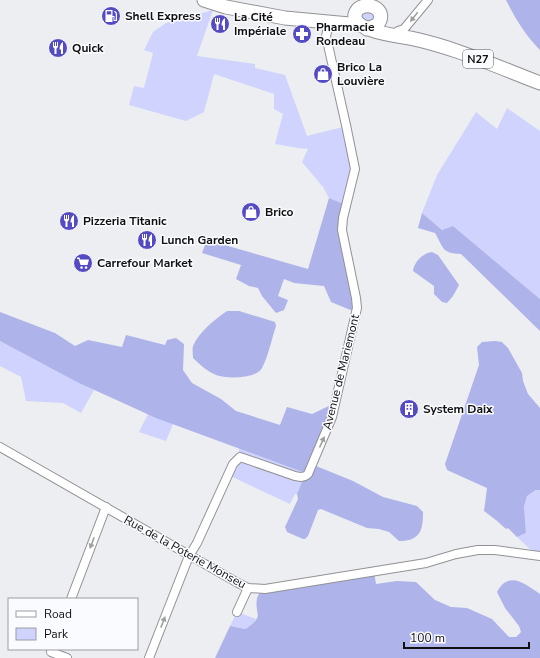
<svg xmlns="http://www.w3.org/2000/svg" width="540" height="658" font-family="'Nunito Sans',sans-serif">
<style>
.green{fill:#cfd3fd}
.forest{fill:#aeb3ea}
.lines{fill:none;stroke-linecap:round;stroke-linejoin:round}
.street-casing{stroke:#929296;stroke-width:10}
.primary-casing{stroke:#929296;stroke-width:15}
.street{stroke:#fff;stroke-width:8}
.primary{stroke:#fff;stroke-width:13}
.oneway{fill:#9f9fa0}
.labels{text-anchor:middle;stroke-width:3;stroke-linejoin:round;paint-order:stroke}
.shield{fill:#fafbff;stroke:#565658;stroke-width:1}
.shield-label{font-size:11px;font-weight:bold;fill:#101011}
.poi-label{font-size:12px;font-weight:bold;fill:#101011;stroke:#fafbff;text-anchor:start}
.street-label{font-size:12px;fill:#101011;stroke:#fafbff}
</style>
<rect width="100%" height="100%" fill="#edeef1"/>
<g class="green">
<polygon points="213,10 197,56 255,64 255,68 285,75 307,136 347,126 354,164 346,205 329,198 323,187 302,162 308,149 298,148 275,144 283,114 274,109 274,94 214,74 204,112 186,121 129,105 134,86 144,88 153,53 144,50 153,32 166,23"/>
<circle cx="368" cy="17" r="5.5"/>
<polygon points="507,108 540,131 540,299 453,226 442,230 422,213 437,175 476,112 497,129"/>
<polygon points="0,341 94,390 81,413 63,403 26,401 21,377 0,366"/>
<polygon points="148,414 173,424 166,441 139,432"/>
<polygon points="239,448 308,474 311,477 302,482 297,494 295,494 290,504 228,475 239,457"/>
<polygon points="537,490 540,490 540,555 530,549 517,537 526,533 524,507 527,496"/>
<polygon points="237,612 256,619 254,622 245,629 230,626"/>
</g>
<g class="forest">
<path d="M506 0H540V50C526 36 515 18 506 0Z"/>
<polygon points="329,198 346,205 342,222 356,298 353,311 331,302 324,286 294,283 284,279 278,296 288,300 284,310 276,313 262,296 258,288 249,286 236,279 241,265 202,253 207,240 308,269"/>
<path d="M422 213 442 230 453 226 540 299V331L461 254C441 253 444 248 435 233L418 228Z"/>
<path d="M432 252 438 255 459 285 453 296 447 303 442 302 434 294V286L413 271C414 262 423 253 432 252Z"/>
<path d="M227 311H239L275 322 276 326C272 338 268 357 262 368 256 379 227 379 216 375 207 371 200 365 193 358 193 354 192 349 193 346 199 332 215 319 227 311Z"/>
<polygon points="0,312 55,333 75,346 88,340 122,347 126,335 165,345 167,340 176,338 184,344 183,370 192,383 221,399 236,411 280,425 287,407 312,414 335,403 308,474 156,418 79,383 0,341"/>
<polygon points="495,341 502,342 508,348 522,373 523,381 528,394 540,408 540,490 536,490 527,496 524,507 526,533 517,537 508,528 506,529 496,520 484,511 487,488 447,470 445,464 479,365 477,347 482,342"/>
<path d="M316 466 353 481 383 497 417 506 423 512C423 531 420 541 399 541L389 532 379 529 367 528 321 509 318 510 308 536 305 539H303L287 532 285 527 298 499 297 494 302 482 311 477Z"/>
<path d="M374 571 376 584 397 581 416 582 435 600 451 607 467 608 492 619 509 637H516L521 632 519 626 505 608 497 592C509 570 525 584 540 594V658H215L230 626 245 629C266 615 254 616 257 598 258 596 260 592 261 589Z"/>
</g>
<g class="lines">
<defs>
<g id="street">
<polyline points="398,31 404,29 428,0"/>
<polyline points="0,447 238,583 248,588 265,589 426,563 456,554 478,550 495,550 540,556"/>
<polyline points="71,599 106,507"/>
<polyline points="237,612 248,588"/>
<polyline points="51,652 67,658"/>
<path d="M149 658 189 556 197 543 233 464 240 457 295 476C300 477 304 478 308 474L332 417 357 308 356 298 342 230 343 218 355 169 346 125 326 36 328 28 336 24"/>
</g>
<g id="primary">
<polyline points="204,0 226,7 285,18 360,25"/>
<path d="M367 29 377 25C389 11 369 0 358 9 341 30 399 36 410 38 454 47 498 67 540 83"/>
</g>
</defs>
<use href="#street" class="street-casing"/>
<use href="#primary" class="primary-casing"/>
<use href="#street" class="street"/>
<use href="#primary" class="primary"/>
</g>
<defs><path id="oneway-solid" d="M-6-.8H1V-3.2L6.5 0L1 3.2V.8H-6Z"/></defs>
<g class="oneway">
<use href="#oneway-solid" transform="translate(414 17) rotate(128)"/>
<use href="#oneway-solid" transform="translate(322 442) rotate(-66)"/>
<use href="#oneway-solid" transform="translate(92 543) rotate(111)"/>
<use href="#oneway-solid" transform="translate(163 622) rotate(-69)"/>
</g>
<defs>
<symbol id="fuel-disc" viewBox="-11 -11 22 22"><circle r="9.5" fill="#544bc2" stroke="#fafbff"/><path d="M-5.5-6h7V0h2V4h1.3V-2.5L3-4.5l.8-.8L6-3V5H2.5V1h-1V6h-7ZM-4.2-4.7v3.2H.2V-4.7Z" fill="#fff"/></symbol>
<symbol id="restaurant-disc" viewBox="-11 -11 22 22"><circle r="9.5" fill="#544bc2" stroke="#fafbff"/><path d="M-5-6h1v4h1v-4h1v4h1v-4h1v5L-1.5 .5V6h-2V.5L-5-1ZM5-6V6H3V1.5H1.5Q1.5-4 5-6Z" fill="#fff"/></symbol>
<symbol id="pharmacy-disc" viewBox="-11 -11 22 22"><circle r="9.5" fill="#544bc2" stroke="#fafbff"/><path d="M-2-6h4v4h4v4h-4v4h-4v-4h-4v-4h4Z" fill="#fff"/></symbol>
<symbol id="shop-disc" viewBox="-11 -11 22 22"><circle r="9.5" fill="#544bc2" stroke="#fafbff"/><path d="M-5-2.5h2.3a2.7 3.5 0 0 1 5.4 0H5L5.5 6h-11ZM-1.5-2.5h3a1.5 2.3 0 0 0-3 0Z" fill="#fff"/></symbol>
<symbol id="supermarket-disc" viewBox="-11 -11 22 22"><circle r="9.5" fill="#544bc2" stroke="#fafbff"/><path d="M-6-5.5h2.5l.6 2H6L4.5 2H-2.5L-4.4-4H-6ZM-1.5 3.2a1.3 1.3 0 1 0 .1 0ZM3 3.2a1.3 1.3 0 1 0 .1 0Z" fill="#fff"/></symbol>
<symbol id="building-disc" viewBox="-11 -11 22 22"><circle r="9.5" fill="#544bc2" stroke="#fafbff"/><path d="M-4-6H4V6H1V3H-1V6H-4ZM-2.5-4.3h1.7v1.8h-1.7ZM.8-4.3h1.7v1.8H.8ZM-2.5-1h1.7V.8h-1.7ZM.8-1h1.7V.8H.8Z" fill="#fff"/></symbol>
</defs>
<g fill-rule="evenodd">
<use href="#fuel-disc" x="100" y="5" width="22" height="22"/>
<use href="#restaurant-disc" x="209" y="13" width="22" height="22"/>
<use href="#pharmacy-disc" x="291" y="23" width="22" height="22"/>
<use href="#restaurant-disc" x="47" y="37" width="22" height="22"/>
<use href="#shop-disc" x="312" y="63" width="22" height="22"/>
<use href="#shop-disc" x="240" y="201" width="22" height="22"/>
<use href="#restaurant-disc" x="58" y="210" width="22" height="22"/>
<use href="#restaurant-disc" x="136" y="229" width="22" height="22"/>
<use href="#supermarket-disc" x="72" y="252" width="22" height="22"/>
<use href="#building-disc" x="398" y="398" width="22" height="22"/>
</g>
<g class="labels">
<rect class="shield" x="463" y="50" width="30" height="18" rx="3"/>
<g class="shield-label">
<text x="478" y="63">N27</text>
</g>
<g class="poi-label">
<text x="125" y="20">Shell Express</text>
<text x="234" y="21">La Cité<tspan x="234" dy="14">Impériale</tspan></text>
<text x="316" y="31">Pharmacie<tspan x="316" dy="14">Rondeau</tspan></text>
<text x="72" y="52">Quick</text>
<text x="337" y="71">Brico La<tspan x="337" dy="14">Louvière</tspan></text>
<text x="265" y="216">Brico</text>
<text x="83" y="225">Pizzeria Titanic</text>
<text x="161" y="244">Lunch Garden</text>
<text x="97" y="267">Carrefour Market</text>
<text x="423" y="413">System Daix</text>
</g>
<g class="street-label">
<text transform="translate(341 372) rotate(-76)" y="4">Avenue de Mariemont</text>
<text transform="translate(185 552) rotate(29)" y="4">Rue de la Poterie Monseu</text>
</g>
</g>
<rect x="8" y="598" width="130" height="52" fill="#fafbff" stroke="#9c9da0"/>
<rect x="16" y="611" width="20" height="6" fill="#ffffff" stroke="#9c9da0"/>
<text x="44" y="618" font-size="12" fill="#101011">Road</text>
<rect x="16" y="628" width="20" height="12" fill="#cfd3fd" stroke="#9c9da0"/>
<text x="44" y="638" font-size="12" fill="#101011">Park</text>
<path d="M404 642v6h125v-6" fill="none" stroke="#101011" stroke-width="2"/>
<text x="410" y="642" font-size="12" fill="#101011" stroke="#fafbff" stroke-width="3" paint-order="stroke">100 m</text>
</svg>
